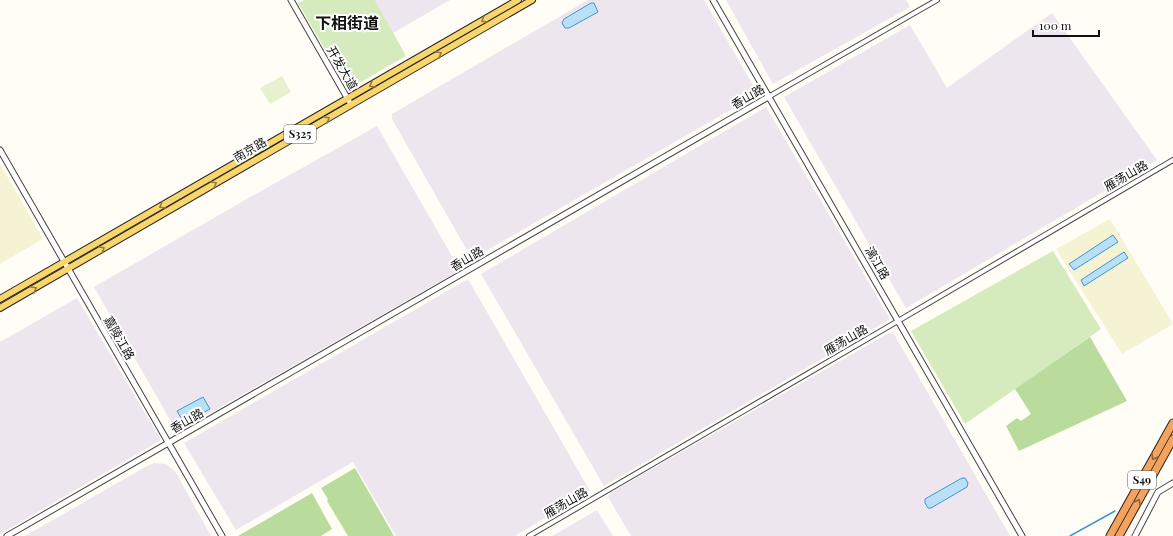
<svg xmlns="http://www.w3.org/2000/svg" width="1173" height="536" font-family="'Playfair Display','Noto Sans SC',serif">
<style>
.industrial{fill:#eee6ef}
.farmland{fill:#f6f3d4}
.green{fill:#d5ebbd}
.forest{fill:#b9dc9c}
.pitch{fill:#e6f2cf}
.water{fill:#b9e0f7;stroke:#3f96cf}
.lines{fill:none;stroke-linecap:round;stroke-linejoin:round}
.stream{stroke:#3f96cf;stroke-width:1.5}
.minor-casing{stroke:#444;stroke-width:6}
.tertiary-casing{stroke:#444;stroke-width:7}
.primary-casing{stroke:#222;stroke-width:8}
.motorway-casing{stroke:#222;stroke-width:9}
.minor{stroke:#fff;stroke-width:4}
.tertiary{stroke:#fff;stroke-width:5}
.primary{stroke:#f9d66b;stroke-width:6}
.motorway{stroke:#f5a25d;stroke-width:7}
.oneway{stroke:#917d42}
.oneway2{stroke:#8e613b}
.labels{text-anchor:middle;stroke-width:4;stroke-linejoin:round;paint-order:stroke}
.shield{fill:#fff;stroke:#585858;stroke-width:1}
.shield-label{font-size:11px;font-weight:bold;fill:#111}
.street-label{font-size:12px;fill:#111;stroke:#fff}
.district-label{font-size:16px;font-weight:bold;fill:#111;stroke:#fff}
</style>
<rect width="100%" height="100%" fill="#fffdf5"/>
<g class="industrial">
<polygon points="375,0 450,0 393,33"/>
<polygon points="588,0 704,0 758,94 472,259 392,119 392,114"/>
<polygon points="726,0 906,0 910,7 773,84"/>
<polygon points="1052,13 1157,160 906,308 784,97 910,25 947,88"/>
<polygon points="766,107 890,319 604,486 481,274"/>
<polygon points="377,126 460,270 177,432 94,287 245,200"/>
<polygon points="468,279 590,491 515,536 396,536 353,462 236,530 184,443"/>
<polygon points="77,298 161,440 0,534 0,342"/>
<polygon points="889,333 894,334 1010,536 631,536 608,497 610,493"/>
<polygon points="154,463 166,464 175,471 211,536 25,536 145,467"/>
<polygon points="597,510 613,536 552,536"/>
</g>
<g class="farmland">
<polygon points="0,164 43,239 0,264"/>
<polygon points="1110,219 1173,324 1122,354 1056,249"/>
</g>
<g class="green">
<polygon points="304,0 375,0 406,56 352,87 348,85 342,78 298,3"/>
<polygon points="1053,251 1101,329 965,424 911,331"/>
</g>
<g class="forest">
<polygon points="1090,337 1127,401 1019,451 1006,426 1017,418 1021,421 1031,414 1015,389"/>
<polygon points="355,468 394,536 348,536 327,501 328,499 321,488"/>
<polygon points="312,493 332,529 321,536 238,536"/>
</g>
<polygon class="pitch" points="282,76 291,92 270,104 260,88"/>
<g class="water">
<polygon points="591,3 594,3 598,12 569,28 565,28 562,23 564,19"/>
<polygon points="1113,235 1118,242 1074,270 1069,264"/>
<polygon points="1124,252 1128,258 1084,286 1081,280"/>
<polygon points="203,397 210,409 184,423 177,411"/>
<polygon points="962,478 965,478 968,483 967,487 931,508 928,508 925,503 925,499"/>
</g>
<g class="lines">
<polyline class="stream" points="1070,536 1115,511"/>
<defs>
<g id="minor">
<polyline points="770,96 937,0"/>
<polyline points="529,536 898,321 1173,160"/>
</g>
<g id="tertiary">
<polyline points="291,0 349,101"/>
<polyline points="713,0 1022,536"/>
<polyline points="0,150 222,536"/>
<polyline points="7,536 770,96"/>
<polyline points="1135,536 1158,492 1173,483"/>
</g>
<g id="primary">
<polyline points="0,299 518,0"/>
<polyline points="0,308 532,0"/>
</g>
<g id="motorway">
<polyline points="1110,536 1173,423"/>
<polyline points="1119,536 1173,439"/>
</g>
</defs>
<use href="#minor" class="minor-casing"/>
<use href="#tertiary" class="tertiary-casing"/>
<use href="#primary" class="primary-casing"/>
<use href="#motorway" class="motorway-casing"/>
<use href="#minor" class="minor"/>
<use href="#tertiary" class="tertiary"/>
<use href="#primary" class="primary"/>
<use href="#motorway" class="motorway"/>
</g>
<defs><path id="oneway-chevron" d="M-2-3.5L2.5 0L-2 3.5" fill="none" stroke-width="1.6" stroke-linecap="round" stroke-linejoin="round"/></defs>
<g class="oneway">
<use href="#oneway-chevron" transform="translate(484 20) rotate(150)"/>
<use href="#oneway-chevron" transform="translate(439 54) rotate(-30)"/>
<use href="#oneway-chevron" transform="translate(372 85) rotate(150)"/>
<use href="#oneway-chevron" transform="translate(327 119) rotate(-30)"/>
<use href="#oneway-chevron" transform="translate(214 184) rotate(-30)"/>
<use href="#oneway-chevron" transform="translate(162 206) rotate(150)"/>
<use href="#oneway-chevron" transform="translate(102 249) rotate(-30)"/>
<use href="#oneway-chevron" transform="translate(34 289) rotate(-30)"/>
</g>
<g class="oneway2">
<use href="#oneway-chevron" transform="translate(1154 457) rotate(119)"/>
<use href="#oneway-chevron" transform="translate(1138 502) rotate(-61)"/>
</g>
<g class="labels">
<g class="shield">
<rect x="284" y="125" width="32" height="18" rx="3"/>
<rect x="1128" y="471" width="28" height="18" rx="3"/>
</g>
<g class="shield-label">
<text x="300" y="138">S325</text>
<text x="1142" y="484">S49</text>
</g>
<g class="street-label">
<text transform="translate(342 68) rotate(60)" y="4">开发大道</text>
<text transform="translate(748 97) rotate(-30)" y="4">香山路</text>
<text transform="translate(250 150) rotate(-30)" y="4">南京路</text>
<text transform="translate(1126 176) rotate(-30)" y="4">雁荡山路</text>
<text transform="translate(467 259) rotate(-30)" y="4">香山路</text>
<text transform="translate(877 263) rotate(60)" y="4">漓江路</text>
<text transform="translate(119 338) rotate(60)" y="4">嘉陵江路</text>
<text transform="translate(846 340) rotate(-30)" y="4">雁荡山路</text>
<text transform="translate(187 421) rotate(-30)" y="4">香山路</text>
<text transform="translate(566 503) rotate(-30)" y="4">雁荡山路</text>
</g>
<g class="district-label">
<text x="347" y="29">下相街道</text>
</g>
</g>
<path d="M1033 30v6h66v-6" fill="none" stroke="#111111" stroke-width="2"/>
<text x="1039" y="30" font-size="12" fill="#111111" stroke="#ffffff" stroke-width="3" paint-order="stroke">100 m</text>
</svg>
